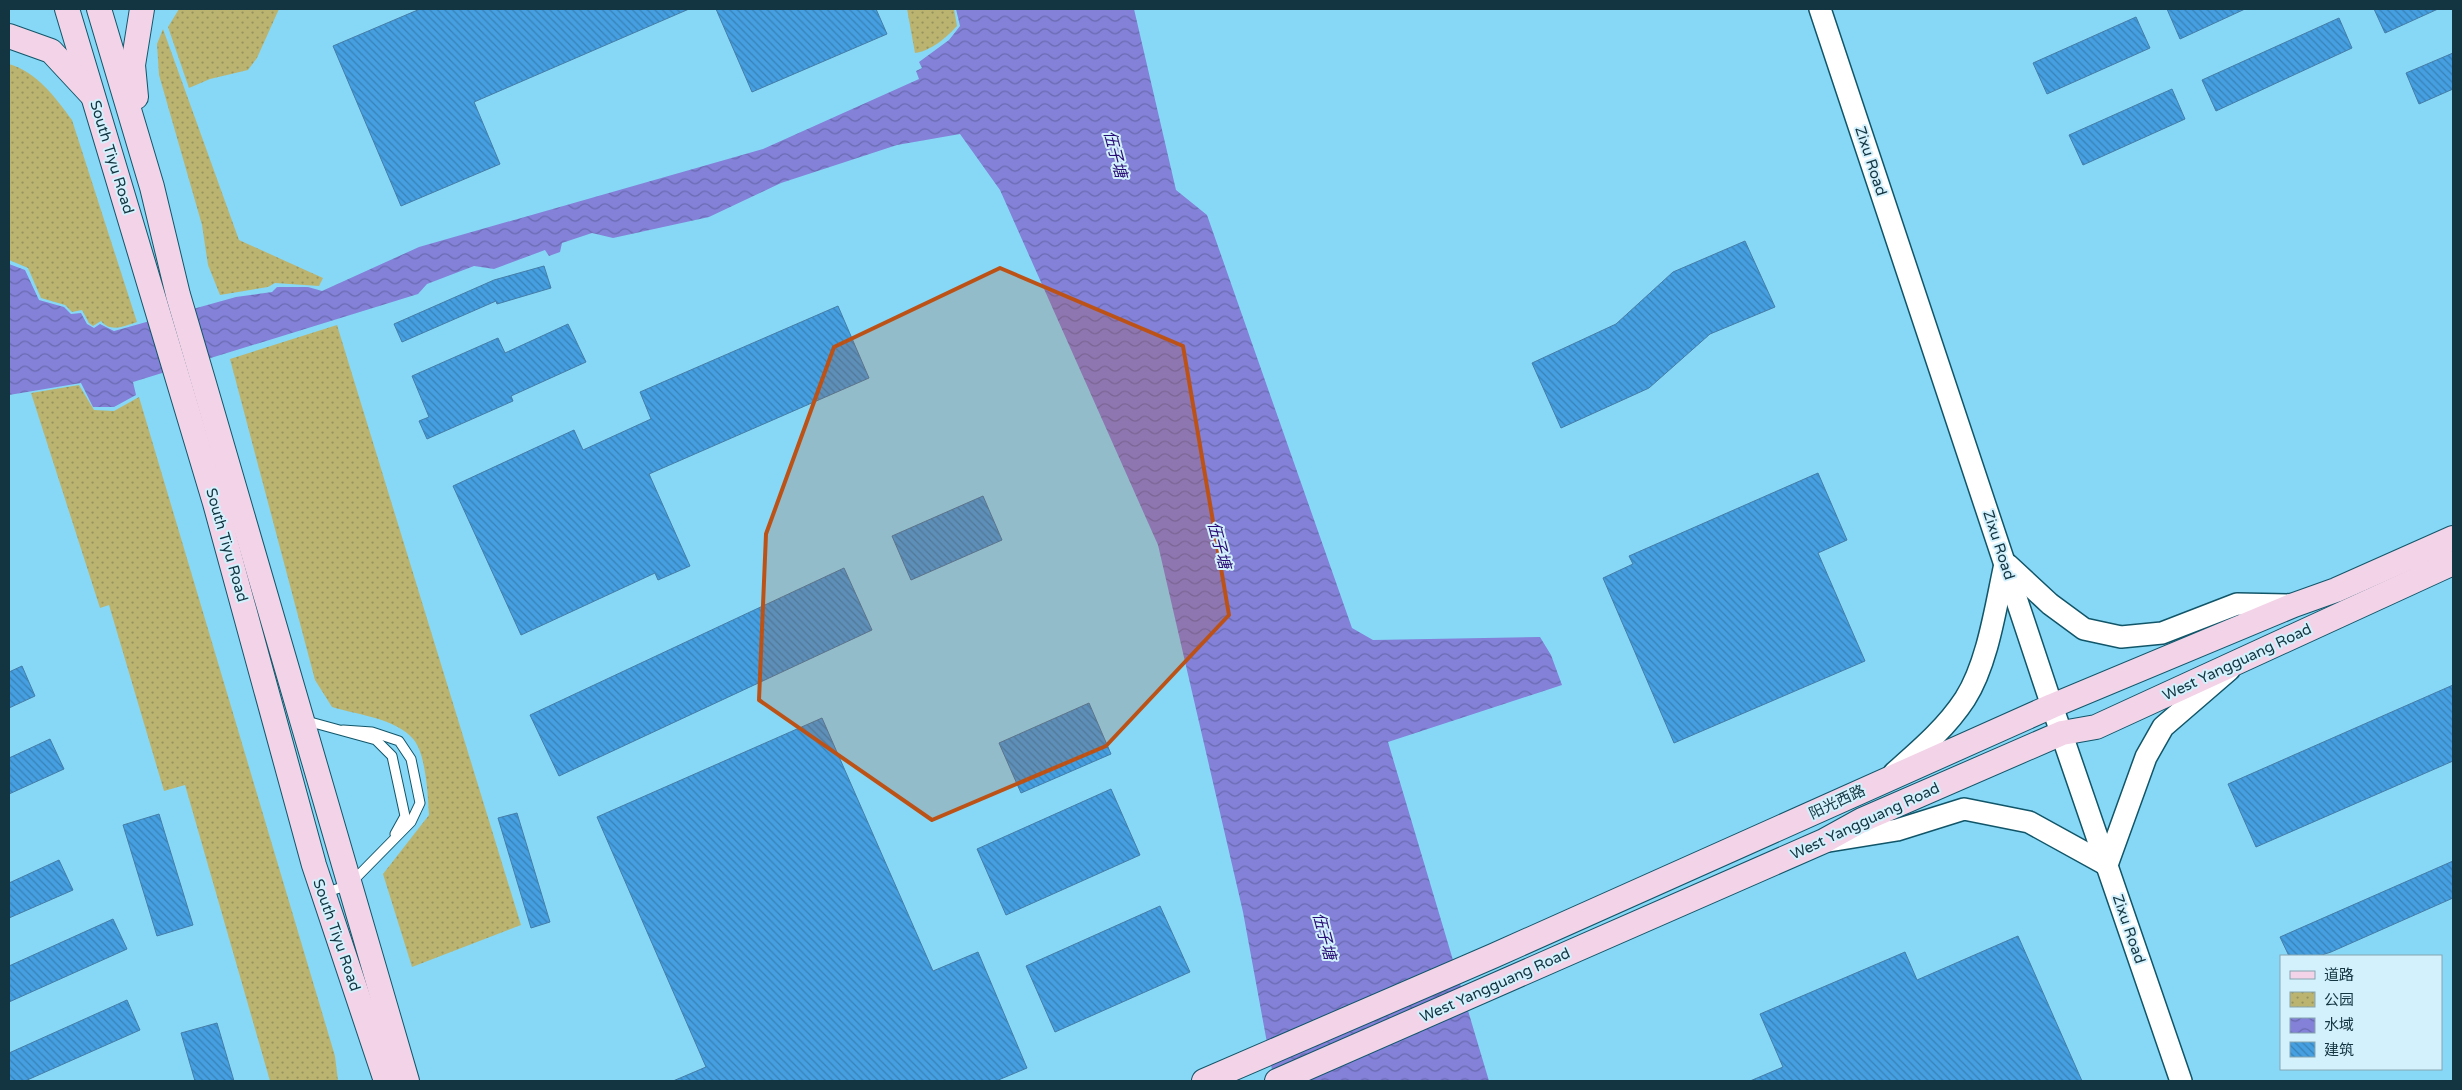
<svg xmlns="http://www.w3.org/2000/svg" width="2462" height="1090" font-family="'Varela Round','Noto Sans SC',sans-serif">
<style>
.park{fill:url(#park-dots)}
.water{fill:url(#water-waves)}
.building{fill:url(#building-back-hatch);stroke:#457da8}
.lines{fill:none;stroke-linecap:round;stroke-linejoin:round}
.service-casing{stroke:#115569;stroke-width:11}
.tertiary-casing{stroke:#115569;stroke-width:24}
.secondary-casing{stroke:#115569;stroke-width:26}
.service{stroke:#fff;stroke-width:9}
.tertiary{stroke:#fff;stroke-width:21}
.secondary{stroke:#f3d3e7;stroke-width:24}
.marked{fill:#bd5217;fill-opacity:0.2;stroke:#bd5217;stroke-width:4;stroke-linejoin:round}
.labels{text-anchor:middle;stroke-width:4;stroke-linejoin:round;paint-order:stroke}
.street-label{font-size:15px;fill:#133541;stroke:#d3f1fd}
.water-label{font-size:16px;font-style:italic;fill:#280b74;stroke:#d3f1fd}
</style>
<defs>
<pattern id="park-dots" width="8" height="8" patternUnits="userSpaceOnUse" patternTransform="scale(1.25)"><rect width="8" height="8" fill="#bbb470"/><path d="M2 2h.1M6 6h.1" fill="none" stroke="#97935e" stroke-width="1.8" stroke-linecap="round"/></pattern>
<pattern id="water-waves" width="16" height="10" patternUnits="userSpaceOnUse" patternTransform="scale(1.25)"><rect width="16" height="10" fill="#8381d8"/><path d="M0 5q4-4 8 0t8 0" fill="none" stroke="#6a6ab1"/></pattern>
<pattern id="building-back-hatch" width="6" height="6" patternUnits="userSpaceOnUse" patternTransform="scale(1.25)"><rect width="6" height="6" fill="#459fe0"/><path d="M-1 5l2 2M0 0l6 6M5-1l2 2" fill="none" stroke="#3882b7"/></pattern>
</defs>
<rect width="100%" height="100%" fill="#87d8f6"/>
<g class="park">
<polygon points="179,9 279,9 257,58 248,70 210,79 189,88 168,27"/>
<path d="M907 9H954L957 26C947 37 931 51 915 53Z"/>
<polygon points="163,29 239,240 323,278 319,286 275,283 268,287 220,295 208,265 202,225 159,75 157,44"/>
<path d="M9 64C37 72 55 97 72 120L137 322C124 326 111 333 101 321L93 326 89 323 82 310 72 312 65 305 41 298 28 268 9 260Z"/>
<path d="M337 325 521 925 412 967 383 874 429 815C428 796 426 755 414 740 396 718 358 715 332 707L315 680 230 359Z"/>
<polygon points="79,385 94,410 114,411 139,397 335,1056 338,1081 270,1081 185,785 164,791 109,605 100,608 31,393"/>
</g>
<polygon class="water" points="956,9 1134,9 1176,190 1207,215 1352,628 1373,640 1540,637 1551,655 1562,685 1388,742 1489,1081 1274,1081 1243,912 1158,545 1000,190 960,134 897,145 781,183 709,217 613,238 592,233 562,243 560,252 549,256 545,250 494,269 474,266 427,284 418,294 133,382 136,395 114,407 93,407 81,383 9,395 9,264 25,270 39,300 64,307 71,314 81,313 87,324 94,328 100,324 114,331 236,297 272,292 277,287 308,287 322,291 419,247 763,149 919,79 916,71 922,68 919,62 949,40 960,26"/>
<g class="building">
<polygon points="420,9 689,9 474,102 500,164 401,206 333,46"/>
<polygon points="716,9 876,9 887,34 752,92"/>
<polygon points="2167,9 2245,9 2180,39"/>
<polygon points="2374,9 2438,9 2385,33"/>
<polygon points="2136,17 2150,48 2047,94 2033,63"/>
<polygon points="2339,18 2352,48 2216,111 2202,80"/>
<polygon points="2453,53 2453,89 2419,104 2406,73"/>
<polygon points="2172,89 2185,119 2083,165 2069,135"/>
<polygon points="1745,241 1775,307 1710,334 1649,388 1561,428 1532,363 1616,324 1673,272"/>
<polygon points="544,266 551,288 497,304 496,301 402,342 394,324 494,280"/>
<polygon points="838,306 869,378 649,474 690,566 658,580 655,573 521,635 453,486 574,430 583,450 651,419 640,392"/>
<polygon points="568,324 586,362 511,396 513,401 427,439 419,421 429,417 412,376 498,338 505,353"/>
<polygon points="1818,473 1847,540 1818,553 1865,661 1674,743 1603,578 1633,564 1629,556"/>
<polygon points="983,496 1002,540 911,580 892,536"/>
<polygon points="844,568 872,630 559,776 530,715"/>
<polygon points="22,666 35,696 9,708 9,672"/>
<polygon points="2453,685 2453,761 2256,847 2228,784"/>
<polygon points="1089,703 1111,754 1021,793 999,743"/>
<polygon points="822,718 933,971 978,952 1027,1068 996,1081 673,1081 706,1067 597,817"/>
<polygon points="50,739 64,769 9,794 9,758"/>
<polygon points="1111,789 1140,855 1006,915 977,849"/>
<polygon points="517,813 550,922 531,928 498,818"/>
<polygon points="159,814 193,925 157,936 123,825"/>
<polygon points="59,860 73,890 9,918 9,883"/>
<polygon points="2453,861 2453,898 2331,952 2319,956 2289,956 2280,937"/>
<polygon points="1160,906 1190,972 1055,1032 1026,966"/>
<polygon points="113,919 127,949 9,1002 9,966"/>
<polygon points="2018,936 2082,1081 1750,1081 1783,1067 1760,1014 1905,952 1917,980"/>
<polygon points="127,1000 140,1030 25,1081 9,1081 9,1053"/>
<polygon points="217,1023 234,1081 195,1081 181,1033"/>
</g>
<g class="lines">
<defs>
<g id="service">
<polyline points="303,720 376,740 392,756 405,816 395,834"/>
<polyline points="324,893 349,885 411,822 420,803 411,759 399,741 372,732 343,730"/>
</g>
<g id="tertiary">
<polyline points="1820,9 2052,706 2181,1081"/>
<polyline points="2008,565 2050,604 2084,629 2121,637 2162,633 2237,604 2294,605"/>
<path d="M1894 773C1920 750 1946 728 1965 699 1988 663 1996 605 2005 564"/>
<polyline points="1829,841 1897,830 1964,809 2029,822 2107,865"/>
<polyline points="2107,865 2146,757 2163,727 2229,670"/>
</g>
<g id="secondary">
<polyline points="67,9 215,503 314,865 386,1081"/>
<polyline points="99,9 152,187 178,295 205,387 407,1081"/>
<polyline points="9,36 51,51 91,94"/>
<polyline points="136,97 133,65 142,9"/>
<polyline points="1204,1081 1493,956 2052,706 2294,605 2336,590 2453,538"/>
<polyline points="1277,1081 1824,841 1862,820 2062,733 2096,727 2453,563"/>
</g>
</defs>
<use href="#service" class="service-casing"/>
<use href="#tertiary" class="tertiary-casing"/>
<use href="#secondary" class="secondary-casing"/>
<use href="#service" class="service"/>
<use href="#tertiary" class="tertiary"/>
<use href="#secondary" class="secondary"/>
</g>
<path class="marked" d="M1000 268 1183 346 1229 615 1106 746 932 820 759 700 766 534 834 347Z"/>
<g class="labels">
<g class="street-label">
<text transform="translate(112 157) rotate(73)" y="5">South Tiyu Road</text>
<text transform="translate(1871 161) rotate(72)" y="5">Zixu Road</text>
<text transform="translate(227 545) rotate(74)" y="5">South Tiyu Road</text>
<text transform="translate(1999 545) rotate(72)" y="5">Zixu Road</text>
<text transform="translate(2237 662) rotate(-25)" y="5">West Yangguang Road</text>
<text transform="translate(1837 802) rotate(-25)" y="5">阳光西路</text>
<text transform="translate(1865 821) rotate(-25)" y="5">West Yangguang Road</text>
<text transform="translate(2129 929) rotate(71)" y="5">Zixu Road</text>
<text transform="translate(337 935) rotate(71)" y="5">South Tiyu Road</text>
<text transform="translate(1495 985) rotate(-24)" y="5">West Yangguang Road</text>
</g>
<g class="water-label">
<text transform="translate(1116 154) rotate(75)" y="6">伍子塘</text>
<text transform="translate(1220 545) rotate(75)" y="6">伍子塘</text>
<text transform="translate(1325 936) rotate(75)" y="6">伍子塘</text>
</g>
</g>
<rect width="2462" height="1090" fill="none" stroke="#133541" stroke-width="20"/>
<rect x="2280" y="955" width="162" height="115" fill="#d3f1fd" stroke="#86a6b2"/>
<rect x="2290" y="971" width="25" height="8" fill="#f3d3e7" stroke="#86a6b2"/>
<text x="2324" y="980" font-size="15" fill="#133541">道路</text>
<rect x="2290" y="992" width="25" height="15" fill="url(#park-dots)" stroke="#86a6b2"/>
<text x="2324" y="1005" font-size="15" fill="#133541">公园</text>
<rect x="2290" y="1018" width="25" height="15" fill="url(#water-waves)" stroke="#86a6b2"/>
<text x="2324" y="1030" font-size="15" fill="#133541">水域</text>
<rect x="2290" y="1042" width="25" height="15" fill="url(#building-back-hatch)" stroke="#86a6b2"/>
<text x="2324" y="1055" font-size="15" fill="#133541">建筑</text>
</svg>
